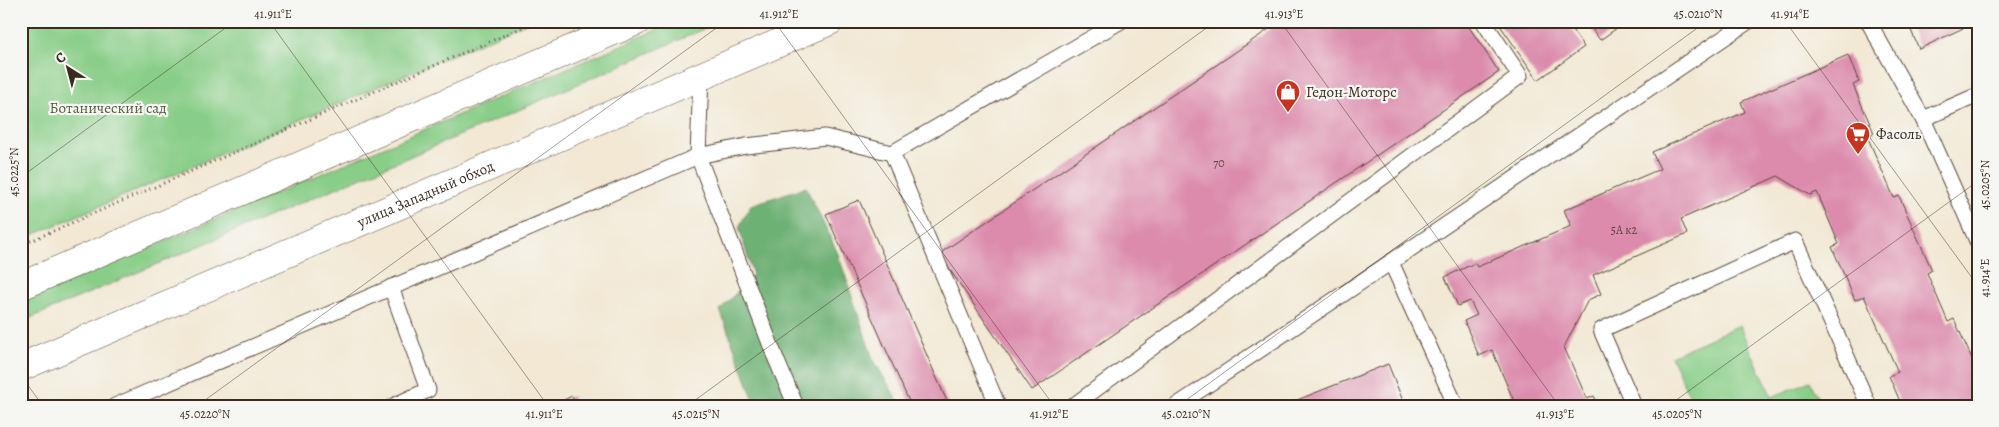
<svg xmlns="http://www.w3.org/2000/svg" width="1999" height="427" font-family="Alegreya,serif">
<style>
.green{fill:#89ce88;stroke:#627c53}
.forest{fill:#6eb174;stroke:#546e49}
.building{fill:#dc8bac}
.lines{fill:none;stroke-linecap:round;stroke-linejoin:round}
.lane-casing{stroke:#564639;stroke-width:17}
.secondary-casing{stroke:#564639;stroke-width:29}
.path{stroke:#564639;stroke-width:3;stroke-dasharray:1 4;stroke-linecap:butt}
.lane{stroke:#fff;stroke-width:15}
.secondary{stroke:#fff;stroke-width:28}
.ticks{fill:none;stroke:#3b2a1e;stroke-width:1;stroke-opacity:0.45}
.labels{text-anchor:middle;stroke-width:4.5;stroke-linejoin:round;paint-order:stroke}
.number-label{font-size:12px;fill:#634242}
.poi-label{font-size:15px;fill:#3b2a1e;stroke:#f6f6f2;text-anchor:start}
.park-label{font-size:15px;fill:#525b3e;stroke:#f6f6f2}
.street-label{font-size:15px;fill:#3b2a1e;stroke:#f6f6f2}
.neatline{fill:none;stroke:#3b2a1e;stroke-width:2}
.ticks-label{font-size:12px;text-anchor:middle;fill:#3b2a1e}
</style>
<rect width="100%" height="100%" fill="#f6f6f2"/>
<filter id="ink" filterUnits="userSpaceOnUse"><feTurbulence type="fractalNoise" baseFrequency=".02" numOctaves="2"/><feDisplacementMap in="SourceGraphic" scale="10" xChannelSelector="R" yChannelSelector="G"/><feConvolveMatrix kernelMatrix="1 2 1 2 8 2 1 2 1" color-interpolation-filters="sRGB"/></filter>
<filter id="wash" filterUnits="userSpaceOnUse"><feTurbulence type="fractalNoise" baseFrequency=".0096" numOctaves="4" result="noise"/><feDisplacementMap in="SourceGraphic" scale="20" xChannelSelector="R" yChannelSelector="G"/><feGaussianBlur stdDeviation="1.12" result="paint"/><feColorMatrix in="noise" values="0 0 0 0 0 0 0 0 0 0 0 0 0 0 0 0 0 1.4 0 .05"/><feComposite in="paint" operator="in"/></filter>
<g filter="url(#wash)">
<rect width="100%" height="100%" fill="#f2e8d3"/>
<g class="green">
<polygon points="21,21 531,21 21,240"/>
<polygon points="677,21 722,21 505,116 21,322 21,303"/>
<polygon points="1739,325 1772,397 1810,381 1821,406 1694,406 1671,356"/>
</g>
<polygon class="forest" points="806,187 838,254 873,359 901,406 756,406 720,310 753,275 739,227 751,205"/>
<g id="blocks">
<g class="building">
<polygon points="1281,21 1465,21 1499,72 1032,390 939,254"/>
<polygon points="1497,21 1566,21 1584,47 1538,80"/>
<polygon points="1586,21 1627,21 1600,40"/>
<polygon points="1907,21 1978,21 1919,49"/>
<polygon points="1848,55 1859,82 1853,85 1874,133 1867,136 1894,198 1899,196 1932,270 1927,273 1948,322 1954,319 1978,372 1978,406 1902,406 1889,376 1898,372 1864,296 1855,300 1832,247 1839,244 1817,192 1810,195 1778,176 1681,219 1687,234 1593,275 1601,294 1588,300 1564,347 1587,399 1594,396 1599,406 1516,406 1492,350 1479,356 1464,321 1477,315 1470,301 1458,306 1445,277 1475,263 1477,267 1571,226 1564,210 1660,169 1652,152 1745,112 1741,102"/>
<polygon points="859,200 949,406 911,406 826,214"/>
<polygon points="1388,364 1405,406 1282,406"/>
<polygon points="572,396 576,406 551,406"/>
</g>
</g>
</g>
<g filter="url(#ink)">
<use href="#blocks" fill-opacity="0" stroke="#564639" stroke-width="1"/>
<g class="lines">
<defs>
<g id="lane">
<polyline points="1868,21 1923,119 1978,243"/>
<polyline points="701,76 698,156 776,359 796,406"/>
<polyline points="1923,119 1978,95"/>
<polyline points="892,153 998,406"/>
<polyline points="391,287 428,390 393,406"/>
<polyline points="115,406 698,156 746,146 825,137 892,153 1121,21"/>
<polyline points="1073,406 1520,76 1483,21"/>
<polyline points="1176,406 1391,262"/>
<polyline points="1456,406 1391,262 1749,21"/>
<polyline points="1634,406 1601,330 1795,241 1869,406"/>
</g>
<g id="secondary">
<polyline points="21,286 637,21"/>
<path id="s1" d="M21 367 830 21"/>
</g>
</defs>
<use href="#lane" class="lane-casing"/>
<use href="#secondary" class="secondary-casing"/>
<polyline class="path" points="21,245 537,21"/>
<use href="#lane" class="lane"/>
<use href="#secondary" class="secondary"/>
</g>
</g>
<path class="ticks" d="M269 21 548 406M774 21 1054 406M1280 21 1559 406M1785 21 1978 286M21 177 235 21M21 376 43 406M197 406 726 21M687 406 1216 21M1178 406 1707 21M1668 406 1978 181"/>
<defs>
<symbol id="shop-pin" viewBox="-11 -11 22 30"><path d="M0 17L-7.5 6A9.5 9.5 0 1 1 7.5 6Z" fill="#c8321e" stroke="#f6f6f2"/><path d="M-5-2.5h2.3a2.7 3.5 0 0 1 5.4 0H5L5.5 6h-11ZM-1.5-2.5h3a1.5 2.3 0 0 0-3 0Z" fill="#fff"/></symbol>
<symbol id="supermarket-pin" viewBox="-11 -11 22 30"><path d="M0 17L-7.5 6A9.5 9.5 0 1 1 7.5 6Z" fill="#c8321e" stroke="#f6f6f2"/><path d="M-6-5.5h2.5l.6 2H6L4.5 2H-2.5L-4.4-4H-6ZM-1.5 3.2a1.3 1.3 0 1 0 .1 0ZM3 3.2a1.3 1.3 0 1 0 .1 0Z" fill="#fff"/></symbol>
</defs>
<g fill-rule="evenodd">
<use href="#shop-pin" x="1274" y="78" width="28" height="38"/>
<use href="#supermarket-pin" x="1844" y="120" width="28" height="38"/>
</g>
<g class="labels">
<g class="number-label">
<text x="1219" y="167">70</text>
<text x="1624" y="234">5А к2</text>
</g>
<g class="poi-label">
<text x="1306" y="97">Гедон-Моторс</text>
<text x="1876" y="139">Фасоль</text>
</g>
<g class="park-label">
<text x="108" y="113">Ботанический сад</text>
</g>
<g class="street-label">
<text dy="5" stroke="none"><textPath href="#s1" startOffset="440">улица Западный обход</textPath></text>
</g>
</g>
<rect width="1999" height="427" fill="none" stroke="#f6f6f2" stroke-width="55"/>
<g transform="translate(68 68) rotate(324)" stroke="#f6f6f2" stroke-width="4" paint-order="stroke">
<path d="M0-4L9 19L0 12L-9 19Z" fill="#3b2a1e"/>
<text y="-8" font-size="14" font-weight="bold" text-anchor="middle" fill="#3b2a1e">С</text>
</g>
<rect x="28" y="28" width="1944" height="372" class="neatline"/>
<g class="ticks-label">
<text x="273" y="18">41.911°E</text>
<text x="779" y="18">41.912°E</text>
<text x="1284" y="18">41.913°E</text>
<text x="1698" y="18">45.0210°N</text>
<text x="1790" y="18">41.914°E</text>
<text transform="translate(14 172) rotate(-90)" y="4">45.0225°N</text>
<text transform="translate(1985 185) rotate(-90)" y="4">45.0205°N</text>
<text transform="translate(1985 278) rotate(-90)" y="4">41.914°E</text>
<text x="205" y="418">45.0220°N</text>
<text x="544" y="418">41.911°E</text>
<text x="696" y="418">45.0215°N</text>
<text x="1049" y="418">41.912°E</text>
<text x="1186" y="418">45.0210°N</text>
<text x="1555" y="418">41.913°E</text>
<text x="1677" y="418">45.0205°N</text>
</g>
</svg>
